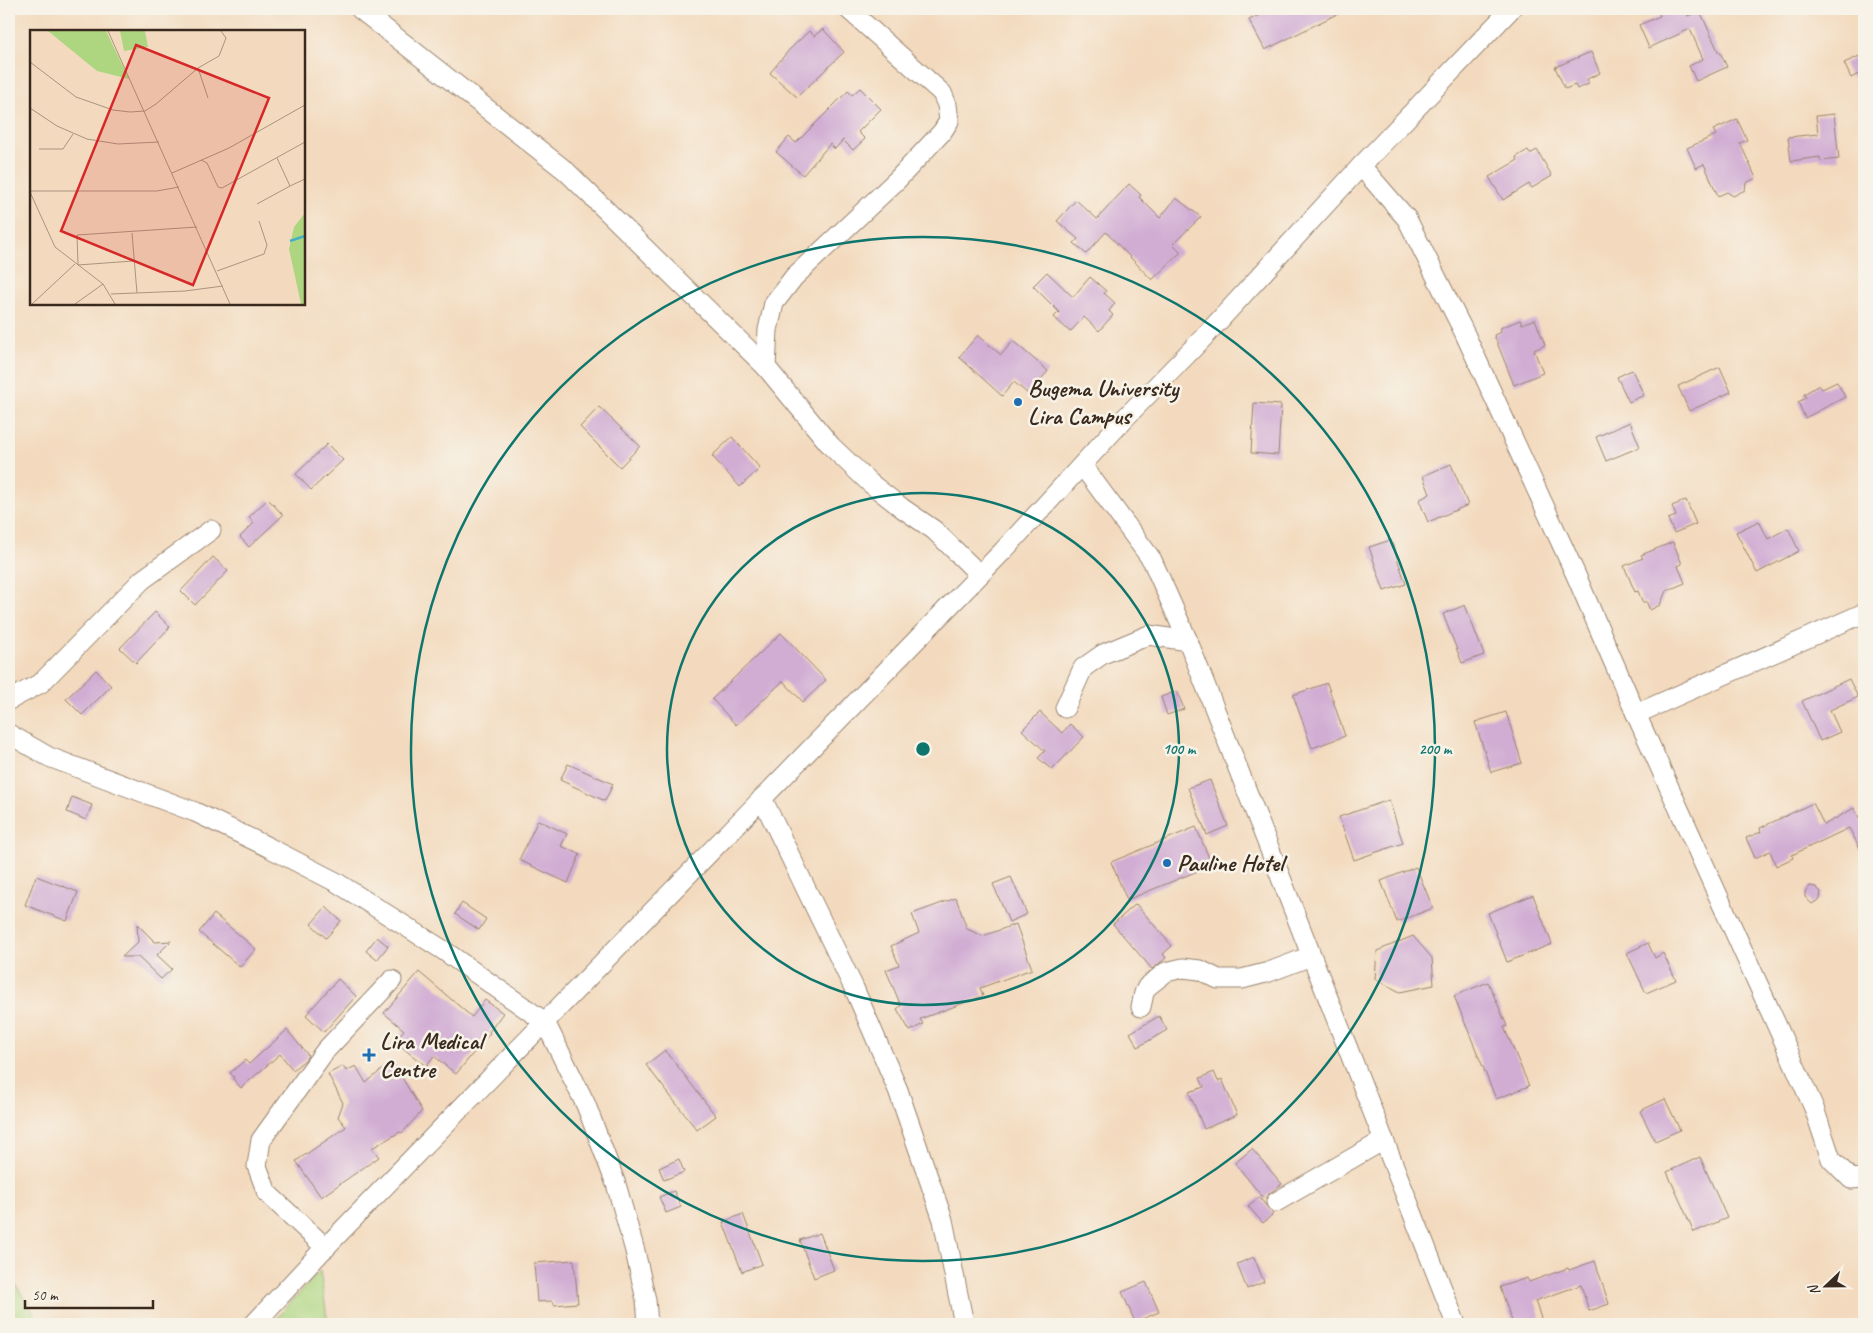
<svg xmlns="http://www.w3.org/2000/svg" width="1873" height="1333" font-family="Caveat,sans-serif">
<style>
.green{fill:#aed681;stroke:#748050}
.building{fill:#d1add4}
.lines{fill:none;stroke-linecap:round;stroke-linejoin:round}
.minor-casing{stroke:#97826e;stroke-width:21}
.minor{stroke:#fff;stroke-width:19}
.ring{fill:none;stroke:#0f766e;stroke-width:2.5}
.poi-dot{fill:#1f6fb2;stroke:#f7f3e8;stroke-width:2}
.labels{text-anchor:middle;stroke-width:5;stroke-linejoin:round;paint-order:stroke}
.poi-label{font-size:24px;font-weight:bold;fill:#3b2a1e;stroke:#f7f3e8;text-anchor:start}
.inset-river{fill:none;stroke:#45afc4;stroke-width:2.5}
.inset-road{fill:none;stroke:#a9947e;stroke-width:1}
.view{fill:#d62828;fill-opacity:0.15;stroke:#d62828;stroke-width:2.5}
.inset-edge{fill:none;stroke:#3b2a1e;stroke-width:2.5}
.centre{fill:#0f766e;stroke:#f7f3e8;stroke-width:2.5}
.ring-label{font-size:15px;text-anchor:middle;font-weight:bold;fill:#0f766e;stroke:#f7f3e8;stroke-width:5;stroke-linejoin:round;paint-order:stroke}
</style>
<rect width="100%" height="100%" fill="#f7f3e8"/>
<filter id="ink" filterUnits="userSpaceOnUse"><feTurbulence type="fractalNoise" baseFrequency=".02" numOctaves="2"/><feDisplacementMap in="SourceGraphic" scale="10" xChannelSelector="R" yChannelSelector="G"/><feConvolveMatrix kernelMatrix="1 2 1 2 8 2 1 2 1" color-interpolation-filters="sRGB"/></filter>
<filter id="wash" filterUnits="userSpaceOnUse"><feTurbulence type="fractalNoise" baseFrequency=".0096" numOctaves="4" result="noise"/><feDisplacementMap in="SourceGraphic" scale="20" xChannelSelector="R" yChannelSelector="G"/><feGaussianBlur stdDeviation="1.12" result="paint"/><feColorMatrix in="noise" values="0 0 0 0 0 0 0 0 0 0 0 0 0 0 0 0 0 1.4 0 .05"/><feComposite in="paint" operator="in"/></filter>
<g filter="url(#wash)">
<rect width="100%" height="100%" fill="#f3dabe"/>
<g class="green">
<polygon points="320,1271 328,1324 271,1324"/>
<polygon points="9,1274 41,1324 9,1324"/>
</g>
<g id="blocks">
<g class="building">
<polygon points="1271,9 1347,9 1265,50 1249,20"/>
<polygon points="1657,9 1685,9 1688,16 1700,11 1719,53 1720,52 1727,67 1696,81 1689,66 1703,59 1690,29 1649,48 1639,25 1660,16"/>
<polygon points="823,29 844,52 797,97 770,73 788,51 809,31 814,36"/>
<polygon points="1591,52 1600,73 1587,79 1589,84 1577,89 1575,85 1565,89 1555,67"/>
<polygon points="1864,54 1864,71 1851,78 1844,63"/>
<polygon points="860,88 881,109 858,132 865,139 853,150 843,140 835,149 830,144 803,175 776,152 789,137 796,143 848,91 852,95"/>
<polygon points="1834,114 1839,159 1820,161 1820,157 1791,161 1788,137 1818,134 1816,116"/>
<polygon points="1737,119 1747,140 1740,143 1756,178 1746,183 1745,190 1733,196 1727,192 1718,196 1704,164 1696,168 1687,148 1716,135 1713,130"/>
<polygon points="1528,150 1530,154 1537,150 1552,176 1532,188 1529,184 1503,200 1489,177 1518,160 1516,157"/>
<polygon points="1129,184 1141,195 1139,197 1160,218 1176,198 1201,217 1173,244 1181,252 1152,280 1106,232 1086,254 1074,243 1078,239 1057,221 1076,200 1097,219"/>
<polygon points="1047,272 1073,297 1090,277 1106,291 1104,293 1115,303 1109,311 1113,315 1099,331 1084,317 1070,332 1054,317 1059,312 1033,286"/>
<polygon points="1535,319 1545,345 1534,350 1543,373 1514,385 1494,335 1501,332 1500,328 1520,320 1522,324"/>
<polygon points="978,335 1001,355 1013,341 1048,371 1028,394 1014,382 1002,396 959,357"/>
<polygon points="1720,367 1731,392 1689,411 1678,386"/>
<polygon points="1632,370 1644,395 1629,402 1617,377"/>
<polygon points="1837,382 1845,397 1805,418 1798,402 1806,398 1804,394 1819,385 1822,389"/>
<polygon points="1254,403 1281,405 1278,455 1251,453"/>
<polygon points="599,407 640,446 620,467 580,427"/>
<polygon points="1630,422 1640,447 1606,461 1596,437"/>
<polygon points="732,437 760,468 740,487 712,456"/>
<polygon points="327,444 343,460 311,490 296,474"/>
<polygon points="1451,464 1468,505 1428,522 1419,500 1430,494 1423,476"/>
<polygon points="268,499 283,515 249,547 240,537 254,523 249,517"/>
<polygon points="1686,500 1696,524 1674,533 1668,519 1676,516 1672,506"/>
<polygon points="1759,521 1768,539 1788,528 1799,551 1757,573 1736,532"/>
<polygon points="1391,540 1406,584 1384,591 1369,547"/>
<polygon points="1673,542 1682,564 1678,566 1685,583 1666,591 1660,605 1650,610 1646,601 1643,603 1638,591 1635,592 1624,566 1643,558 1641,555"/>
<polygon points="213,557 228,571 195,605 181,591"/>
<polygon points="1465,605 1484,655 1462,663 1443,614"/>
<polygon points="155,612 170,627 136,663 120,648"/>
<polygon points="781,633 826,680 803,702 783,681 736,725 712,699"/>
<polygon points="96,670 111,686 82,715 66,699"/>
<polygon points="1849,679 1858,697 1830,710 1840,732 1820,741 1802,701"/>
<polygon points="1327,683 1345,736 1312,748 1293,695"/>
<polygon points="1177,691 1184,709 1167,715 1161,697"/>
<polygon points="1040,712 1062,733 1070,724 1084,737 1052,770 1038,758 1045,751 1022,730"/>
<polygon points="1506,712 1522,763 1491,772 1475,722"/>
<polygon points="568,764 613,784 605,801 560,780"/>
<polygon points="1210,780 1228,826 1207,835 1188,788"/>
<polygon points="72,797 92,805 86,820 67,812"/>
<polygon points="1389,800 1403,843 1354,860 1339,817"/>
<polygon points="1813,803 1824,825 1854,808 1864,827 1864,856 1849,828 1792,855 1793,858 1776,866 1770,851 1755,858 1746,838 1761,832 1760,828"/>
<polygon points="538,820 567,834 561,846 580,854 568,883 519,860"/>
<polygon points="1196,827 1212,865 1127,900 1111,862"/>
<polygon points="1416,867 1433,908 1397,922 1381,881"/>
<polygon points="36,876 78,892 67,921 25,905"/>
<polygon points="1011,877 1027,914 1009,922 993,884"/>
<polygon points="1810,886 1816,887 1821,892 1820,899 1812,904 1805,897 1805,892"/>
<polygon points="1533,895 1552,944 1507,962 1488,913"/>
<polygon points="956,898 967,929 983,936 1016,924 1032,969 980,988 983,996 920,1019 923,1024 910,1031 897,1009 901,1006 886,970 899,965 891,946 919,933 912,914"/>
<polygon points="462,903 486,919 479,930 455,914"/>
<polygon points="1136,904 1172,946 1163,954 1166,958 1152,969 1113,924"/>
<polygon points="326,907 341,921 326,938 311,924"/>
<polygon points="214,914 256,949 240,967 199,932"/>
<polygon points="137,924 155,942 171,941 157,955 172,969 161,979 138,957 122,957 138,942"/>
<polygon points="1413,936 1432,958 1434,985 1400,992 1375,979 1377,951"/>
<polygon points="377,937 388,946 377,960 366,951"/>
<polygon points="1648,943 1655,958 1663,953 1676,980 1646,993 1627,953"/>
<polygon points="419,972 472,1017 485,1000 503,1013 489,1032 490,1033 456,1074 434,1056 426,1066 409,1053 395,1041 404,1030 384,1013"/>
<polygon points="338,979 356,996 324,1032 306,1015"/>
<polygon points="1488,982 1507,1026 1504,1027 1529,1086 1496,1099 1454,996"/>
<polygon points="1159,1016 1167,1030 1138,1047 1130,1033"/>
<polygon points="287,1030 308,1055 306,1059 293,1070 280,1054 241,1088 233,1079 234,1077 230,1073 245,1060 249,1064"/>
<polygon points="665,1050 716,1116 697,1130 646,1065"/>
<polygon points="392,1061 422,1111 402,1133 400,1132 372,1148 379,1157 321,1197 296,1161 346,1127 338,1117 343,1103 328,1074 343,1066 346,1071 356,1066 366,1083"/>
<polygon points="1214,1072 1218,1081 1222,1079 1237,1115 1204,1129 1189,1092 1204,1087 1200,1078"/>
<polygon points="1665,1099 1680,1130 1655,1141 1640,1111"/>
<polygon points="1252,1149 1282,1184 1270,1193 1264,1199 1235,1163"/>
<polygon points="1700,1157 1727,1218 1694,1232 1667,1172"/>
<polygon points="679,1159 684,1172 664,1180 659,1168"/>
<polygon points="674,1191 681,1207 666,1213 659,1197"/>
<polygon points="1259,1197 1273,1214 1263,1223 1248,1206"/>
<polygon points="743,1214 762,1264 742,1272 723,1222"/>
<polygon points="820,1233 834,1270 814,1278 800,1240"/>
<polygon points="1254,1257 1264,1282 1247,1289 1237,1264"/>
<polygon points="574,1260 578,1303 554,1305 553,1301 537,1302 534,1263"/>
<polygon points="1595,1261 1609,1304 1589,1311 1581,1285 1535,1301 1543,1324 1513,1324 1500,1287 1527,1278 1529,1282 1568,1268 1569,1270"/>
<polygon points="1146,1282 1159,1312 1135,1322 1122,1292"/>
</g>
</g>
</g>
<g filter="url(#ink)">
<use href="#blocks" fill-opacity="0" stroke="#97826e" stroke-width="1"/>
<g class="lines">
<defs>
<g id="minor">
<polyline points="360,9 566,171 766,367 831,446 870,483 902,508 934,530 979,574"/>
<polyline points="1361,166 1407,219 1464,332 1575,573 1636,714 1814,1108 1831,1159 1851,1179 1864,1178"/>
<polyline points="766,367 768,330 774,303 794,277 897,180 942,132 949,121 947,105 942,93 848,9"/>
<polyline points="1082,465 1152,560 1188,641 1456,1324"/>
<polyline points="9,700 41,683 142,580 211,530"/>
<polyline points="1065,708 1083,668 1103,654 1149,635 1188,641"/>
<polyline points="1636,714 1864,613"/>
<polyline points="9,734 49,757 195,812 266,846 336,882 443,950 545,1022 586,1105 616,1184 635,1251 646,1300 648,1324"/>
<polyline points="762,798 854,988 898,1090 943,1220 964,1324"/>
<polyline points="1141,1007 1144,993 1147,987 1166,972 1183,968 1200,970 1218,979 1242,979 1269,972 1311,956"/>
<polyline points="1276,1202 1384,1140"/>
<polyline points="326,1248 267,1193 257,1166 261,1140 325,1051 392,980"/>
<polyline points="254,1324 320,1253 1003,551 1125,418 1205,336 1361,166 1511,9"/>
</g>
</defs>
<use href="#minor" class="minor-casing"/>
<use href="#minor" class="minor"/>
</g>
</g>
<g class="ring">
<circle cx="923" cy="749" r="256"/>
<circle cx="923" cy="749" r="512"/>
</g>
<g class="poi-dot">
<circle cx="1018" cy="402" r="5"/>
<circle cx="1167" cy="863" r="5"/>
<path d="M366.5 1047.5h5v5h5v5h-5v5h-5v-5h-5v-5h5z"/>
</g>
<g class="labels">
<g class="poi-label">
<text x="1028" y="396">Bugema University<tspan x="1028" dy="28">Lira Campus</tspan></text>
<text x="1177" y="871">Pauline Hotel</text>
<text x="380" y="1049">Lira Medical<tspan x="380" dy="28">Centre</tspan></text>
</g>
</g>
<g transform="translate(30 30)">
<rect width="275" height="275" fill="#f3dabe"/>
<path d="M18 1H76L99 49 67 41ZM90 1H115L118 17 94 21ZM275 183V274H271L259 219 264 197Z" fill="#aed681"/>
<path class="inset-river" d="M260 211 275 206"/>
<path class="inset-road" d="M78 1 200 274M0 32 46 67 83 80 100 82 115 81 126 74 168 38M178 68 168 38 189 26 196 8 191 1M0 78 27 96 57 109 88 114 129 112M9 119H33L43 104M247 128 260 156 275 149M171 130 177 133 188 157 192 158 275 112M142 143 199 118 275 75M0 161H127L149 157M0 162 25 217 73 254 85 274M227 174 260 156M102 203 107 263M103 231 48 235 47 205 167 197M187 241 234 224 237 215 229 191M81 264 155 261 193 256M2 274 45 234M45 274 73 254"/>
<path class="view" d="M106 15 239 68 163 255 31 201Z"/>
<rect width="275" height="275" class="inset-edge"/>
</g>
<circle cx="923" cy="749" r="8" class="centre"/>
<g class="ring-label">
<text x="1179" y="754">100 m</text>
<text x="1435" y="754">200 m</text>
</g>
<rect width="1873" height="1333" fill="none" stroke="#f7f3e8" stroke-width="30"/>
<g transform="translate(1826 1286) rotate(248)" stroke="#f7f3e8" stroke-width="4" paint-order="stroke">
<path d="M0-4L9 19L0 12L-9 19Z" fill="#3b2a1e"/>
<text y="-8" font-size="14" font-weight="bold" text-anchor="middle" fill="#3b2a1e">N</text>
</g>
<path d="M25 1300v8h128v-8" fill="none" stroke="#3b2a1e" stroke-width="2.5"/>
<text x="32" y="1300" font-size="15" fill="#3b2a1e" stroke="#f7f3e8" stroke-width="4" paint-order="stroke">50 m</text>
</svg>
